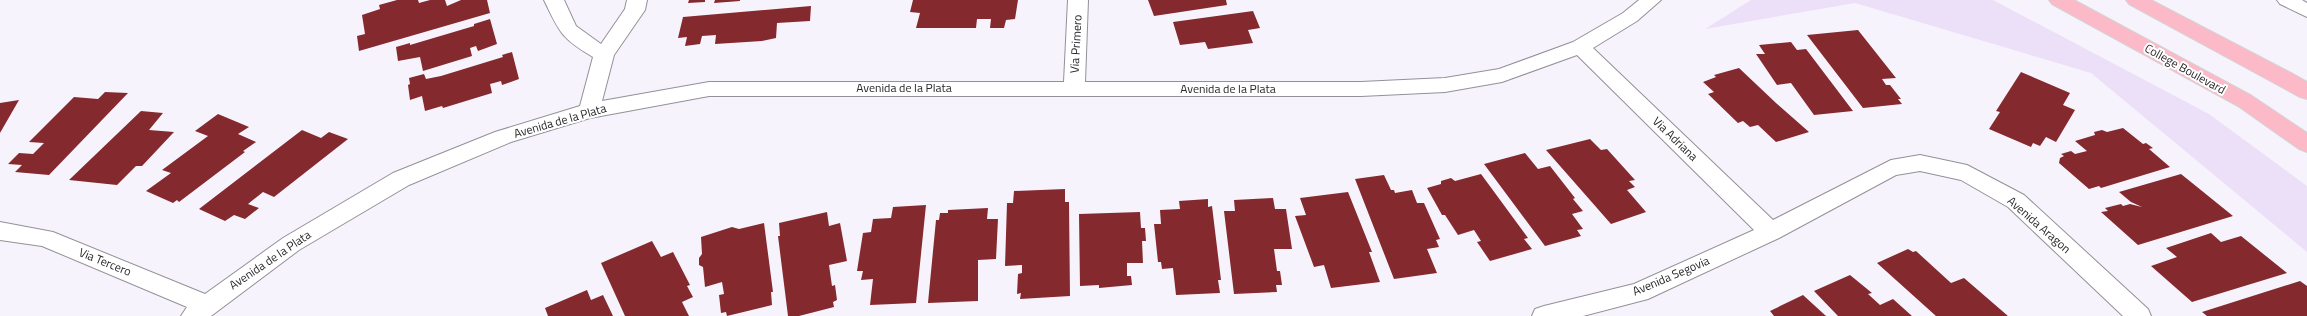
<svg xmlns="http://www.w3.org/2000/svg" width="2307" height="316" font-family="'Titillium Web',sans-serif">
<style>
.green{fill:#ece0f9}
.building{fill:#84292e}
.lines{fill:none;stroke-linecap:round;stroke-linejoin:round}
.minor-casing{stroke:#949098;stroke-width:2}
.major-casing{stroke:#d4d4d4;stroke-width:2}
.minor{fill:#fff;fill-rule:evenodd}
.major{fill:#fcb9c7;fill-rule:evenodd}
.labels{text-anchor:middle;stroke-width:4;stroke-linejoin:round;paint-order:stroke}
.street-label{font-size:12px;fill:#272629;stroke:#fff}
</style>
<rect width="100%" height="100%" fill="#f7f3fc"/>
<polygon class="green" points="1751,0 1993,0 2209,114 2307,186 2307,252 2091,73 1855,3 1705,29"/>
<g class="building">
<polygon points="397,0 418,0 419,3 430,0 445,0 447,6 461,0 487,0 490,13 359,51 357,36 365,34 362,15 380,9 379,5"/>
<polygon points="689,0 705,0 705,2 688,3"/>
<polygon points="715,0 740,0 740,1 714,3"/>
<polygon points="913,0 1018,0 1015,19 1006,20 1004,28 990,28 991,19 977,19 976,28 916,28 920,13 910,12"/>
<polygon points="1148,0 1226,0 1227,5 1154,16"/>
<polygon points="811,6 810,21 777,23 776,38 762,41 715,44 716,35 702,36 700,44 685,46 687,37 678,38 683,17"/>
<polygon points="1253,11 1260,28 1248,30 1253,43 1208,49 1205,42 1180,45 1173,22"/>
<polygon points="490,19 497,44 478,51 476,46 470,48 472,56 423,71 420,57 398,61 396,47 410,43 410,45 474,26 474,24"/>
<polygon points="1858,30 1896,78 1882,79 1886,85 1890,85 1901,99 1898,99 1902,104 1863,108 1807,35"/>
<polygon points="1791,42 1797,50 1806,49 1853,111 1814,115 1791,83 1777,85 1756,54 1765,54 1759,45"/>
<polygon points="512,52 519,79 502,85 501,81 490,84 492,93 443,108 442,106 425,111 422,96 410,100 408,85 410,84 409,78 424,74 426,79 441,76 503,57 502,55"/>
<polygon points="1739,68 1776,103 1809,132 1776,142 1758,125 1750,127 1743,121 1738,123 1708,94 1714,92 1703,82 1716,77 1714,75"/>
<polygon points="2021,72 2070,93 2063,105 2075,110 2056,142 2046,137 2040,146 2033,143 2031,147 1989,129 2000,112 1996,111"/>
<polygon points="105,92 128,93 49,175 15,172 22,165 8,164 19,153 33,154 44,143 29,142 74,97 98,99"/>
<polygon points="19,100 0,133 0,103"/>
<polygon points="141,111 163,113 149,130 174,132 142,166 136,166 117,185 69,180"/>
<polygon points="218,114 249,127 238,134 256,142 243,151 245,152 179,202 177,200 173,203 146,191 171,173 162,170 208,136 195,131"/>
<polygon points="2123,128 2143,144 2146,143 2153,148 2149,149 2170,167 2101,188 2099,186 2089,189 2059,163 2060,158 2064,156 2061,154 2071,151 2075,154 2087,151 2075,141 2095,135 2094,132 2102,130 2107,132"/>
<polygon points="302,130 321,138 329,132 348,139 274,197 263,192 248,204 259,208 245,219 234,215 225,221 199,209"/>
<polygon points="1590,139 1601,150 1607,149 1635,180 1629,181 1635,187 1627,190 1646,212 1611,224 1546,150"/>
<polygon points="1525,153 1538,169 1550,166 1575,198 1573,199 1583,211 1572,214 1583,229 1577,230 1581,236 1545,246 1484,164"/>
<polygon points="1481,174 1528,238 1524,239 1532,249 1490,261 1477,242 1481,241 1474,230 1458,235 1445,215 1442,215 1427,188 1441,184 1441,181 1451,178 1455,181"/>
<polygon points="2181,174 2233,216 2138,245 2101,212 2108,211 2105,208 2121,204 2123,206 2130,204 2142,207 2131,202 2119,192"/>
<polygon points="1384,175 1391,190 1394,190 1395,193 1412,190 1417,203 1424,203 1440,239 1436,240 1439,247 1427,249 1437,273 1394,279 1355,179"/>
<polygon points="1065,189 1065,202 1069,202 1070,296 1020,299 1021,293 1017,294 1018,274 1022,273 1022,265 1005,266 1007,203 1013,203 1014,191"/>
<polygon points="1348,192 1372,252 1369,252 1380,282 1331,288 1324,265 1314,267 1295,216 1306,215 1300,198"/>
<polygon points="1273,198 1275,209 1286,209 1292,249 1274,249 1277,271 1280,271 1282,285 1276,285 1277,292 1234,294 1224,211 1235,211 1234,200"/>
<polygon points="1208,199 1208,207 1212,206 1221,280 1218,280 1220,293 1176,295 1173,268 1162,269 1161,262 1158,262 1154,224 1161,224 1160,210 1180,209 1179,201"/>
<polygon points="926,205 916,303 870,305 873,279 861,280 863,271 857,271 863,233 871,232 873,219 891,218 893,207"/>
<polygon points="988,208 987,219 998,219 996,259 978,260 978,301 928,303 936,220 939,220 940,213 948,213 948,210"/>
<polygon points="827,212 829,226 840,223 847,261 829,265 832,286 835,285 837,300 833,302 834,307 799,316 788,316 778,236 780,236 779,223"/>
<polygon points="1140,212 1141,228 1145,228 1146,241 1142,241 1143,263 1127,263 1127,276 1131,276 1132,285 1099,288 1099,285 1080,286 1079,214"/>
<polygon points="764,223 773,292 771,292 772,305 727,316 726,312 721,313 719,295 724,294 722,282 705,287 703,267 699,265 699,258 702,254 701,237 732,227 739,229"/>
<polygon points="2211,233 2221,242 2241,236 2287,273 2192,302 2151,266 2177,257 2166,248"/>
<polygon points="652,241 661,257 673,252 690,285 687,286 693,297 682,302 689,316 625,316 601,263"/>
<polygon points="1908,249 1913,252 1916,251 1951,283 1964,278 2008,316 1936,316 1877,263"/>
<polygon points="1850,275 1872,293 1868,294 1880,305 1893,299 1912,316 1838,316 1814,291"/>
<polygon points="2300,281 2307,286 2307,316 2207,316 2202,312"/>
<polygon points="587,290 591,300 603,295 613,316 548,316 545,308"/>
<polygon points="1803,295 1826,316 1774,316 1770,311"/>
</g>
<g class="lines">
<defs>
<g id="minor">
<path d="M544 0H564L576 26 601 44 625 9 627 0H647L645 10 614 55 602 101 709 82H1064L1068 0H1088L1085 82H1361L1445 78 1499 69 1573 42 1623 13 1639 0H1661L1637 21 1593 48 1773 220 1891 160 1920 155 1967 165 2024 195 2148 309 2151 316H2123L2008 207 1961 180 1920 171 1896 175 1779 238 1648 299 1583 316H1532L1535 309 1544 306 1634 284 1754 230 1577 55 1502 82 1445 92 1361 96H709L590 118 511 142 409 185 299 250 211 316H181L187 307 42 246 0 240V222L53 232 205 294 283 238 393 173 495 132 580 106 593 57C561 38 560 33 544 0Z"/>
<polygon points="2277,0 2302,0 2307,3 2307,17 2280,4"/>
</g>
<g id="major">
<polygon points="2049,0 2074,0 2252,96 2307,133 2307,152 2299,149 2238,106 2052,4"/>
<polygon points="2126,0 2151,0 2293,74 2307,82 2307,99 2300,97 2129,4"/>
</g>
</defs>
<use href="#minor" class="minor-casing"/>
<use href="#major" class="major-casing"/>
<use href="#minor" class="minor"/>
<use href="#major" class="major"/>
</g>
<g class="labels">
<g class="street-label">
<text transform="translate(1076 44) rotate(-87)" y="4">Via Primero</text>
<text transform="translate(2185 69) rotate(29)" y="4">College Boulevard</text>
<text x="904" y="92">Avenida de la Plata</text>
<text x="1228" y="93">Avenida de la Plata</text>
<text transform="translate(560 121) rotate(-16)" y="4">Avenida de la Plata</text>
<text transform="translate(1675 139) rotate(44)" y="4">Via Adriana</text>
<text transform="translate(2039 225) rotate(41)" y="4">Avenida Aragon</text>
<text transform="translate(270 260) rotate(-34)" y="4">Avenida de la Plata</text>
<text transform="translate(105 262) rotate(22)" y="4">Via Tercero</text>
<text transform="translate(1671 276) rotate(-23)" y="4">Avenida Segovia</text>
</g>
</g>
</svg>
